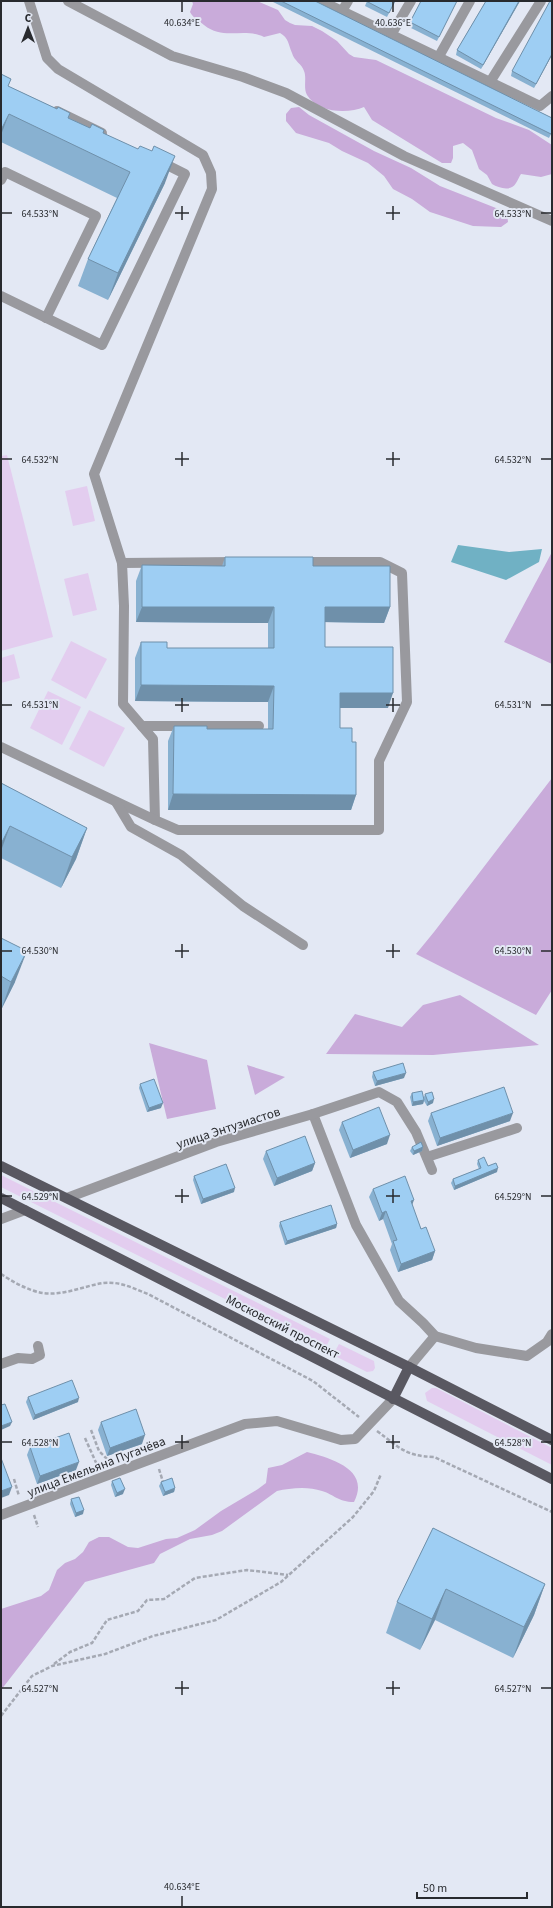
<svg xmlns="http://www.w3.org/2000/svg" width="553" height="1908" font-family="'Source Sans 3',sans-serif">
<style>
.green{fill:#e3cdef}
.forest{fill:#c9abda}
.water{fill:#70b1c4}
.lines{fill:none;stroke-linecap:round;stroke-linejoin:round}
.path{stroke:#a5a9b3;stroke-width:2.5;stroke-dasharray:4 2;stroke-linecap:butt}
.minor{stroke:#99999e;stroke-width:10}
.major{stroke:#595861;stroke-width:10}
.wall{fill:#88b1d1}
.shaded-wall{fill:#6f90aa}
.building{fill:#9ecef3;stroke:#6f90aa}
.ticks{fill:none;stroke:#282a2e;stroke-width:1.5}
.labels{text-anchor:middle;stroke-width:4;stroke-linejoin:round;paint-order:stroke}
.street-label{font-size:13px;fill:#282a2e;stroke:#e3e8f4}
.ticks-label{font-size:10px;text-anchor:middle;fill:#282a2e;stroke:#e3e8f4;stroke-width:4;stroke-linejoin:round;paint-order:stroke}
</style>
<rect width="100%" height="100%" fill="#e3e8f4"/>
<g class="green">
<polygon points="7,455 53,637 1,651 1,456"/>
<polygon points="87,486 95,521 73,526 65,491"/>
<polygon points="88,573 97,610 73,616 64,579"/>
<polygon points="71,641 107,659 86,699 51,680"/>
<polygon points="14,654 20,678 1,683 1,658"/>
<polygon points="48,691 81,707 62,745 30,728"/>
<polygon points="89,710 125,728 104,767 69,749"/>
<polygon points="1,1175 330,1339 325,1349 1,1187"/>
<polygon points="339,1344 374,1361 375,1368 373,1371 367,1372 333,1355"/>
<polygon points="432,1388 436,1388 552,1448 552,1465 427,1401 425,1393"/>
</g>
<g class="forest">
<path d="M192 1H257L278 10 285 20 290 23 295 25 312 26 322 31 337 41 349 54 354 57 376 60 496 118 529 130 552 145V174L541 177 521 174C519 177 518 180 516 183 511 192 499 188 492 184L487 175 479 169 472 150 463 143 453 146V158L451 163H442L372 120 364 107C348 114 318 113 307 95 303 88 307 78 304 71 302 64 294 61 292 53 288 44 289 38 280 33L264 37C243 27 224 41 204 25 198 20 193 18 190 12L193 4Z"/>
<polygon points="299,107 309,115 374,151 411,168 440,186 501,210 507,214 508,222 501,227 473,226 430,212 412,199 393,189 384,176 368,163 342,151 329,143 296,133 286,121 286,114 291,108"/>
<polygon points="552,552 552,664 504,642"/>
<polygon points="552,778 552,990 536,1015 416,954 434,932"/>
<polygon points="460,995 539,1045 433,1055 326,1054 355,1014 402,1027 423,1005"/>
<polygon points="149,1043 207,1060 216,1109 167,1119"/>
<polygon points="247,1065 285,1077 255,1095"/>
<path d="M307 1452C330 1458 371 1469 354 1502 338 1502 335 1495 322 1491 308 1486 290 1488 277 1491L222 1531 212 1535 190 1539 160 1554 154 1563 85 1582 1 1690V1609L41 1596 49 1590 57 1570 65 1563 75 1559 83 1552 89 1542 99 1537H109L128 1547 138 1548 166 1539 177 1538 195 1530 221 1511 258 1489 266 1483 268 1468 282 1465Z"/>
</g>
<polygon class="water" points="458,545 509,552 542,549 539,562 506,580 451,562"/>
<g class="lines">
<g class="path">
<path d="M1 1274C13 1282 29 1291 43 1293 63 1296 84 1286 103 1283 119 1281 133 1288 148 1294L313 1381 359 1417"/>
<polyline points="91,1430 99,1451 110,1462"/>
<path d="M377 1431C400 1448 405 1456 434 1457L552 1512"/>
<polyline points="85,1438 98,1467"/>
<polyline points="159,1469 163,1482"/>
<polyline points="14,1479 19,1496"/>
<polyline points="34,1515 38,1527"/>
<polyline points="54,1664 70,1652 92,1643 107,1620 138,1611 147,1600 164,1599 195,1578 247,1570 288,1575"/>
<polyline points="1,1716 32,1676 52,1666 105,1654 153,1636 216,1620 281,1582 353,1517 374,1491 381,1474"/>
</g>
<g class="minor">
<polyline points="29,1 47,58 58,69 203,155 211,173 212,189 94,474 122,563 236,562"/>
<polyline points="68,1 172,56 243,77 286,93 404,156 552,221"/>
<polyline points="321,1 540,106 552,96"/>
<polyline points="342,11 348,1"/>
<polyline points="391,35 411,1"/>
<polyline points="438,58 470,1"/>
<polyline points="490,82 541,1"/>
<polyline points="57,111 102,133"/>
<polyline points="1,180 5,172 96,216 46,318"/>
<polyline points="1,296 102,345 185,174 159,161"/>
<polyline points="122,563 124,606 123,704 153,739 155,820 178,830 379,830 379,761 407,702 402,573 380,562 300,562"/>
<polyline points="142,726 259,726"/>
<polyline points="1,747 155,820"/>
<polyline points="116,802 131,827 181,855 243,906 303,945"/>
<polyline points="313,1114 356,1225 399,1301 423,1323 435,1336 476,1348 527,1356 547,1342 552,1334"/>
<polyline points="427,1157 517,1128"/>
<polyline points="67,1198 216,1142 313,1114 379,1092 397,1102 416,1132 432,1170"/>
<polyline points="1,1219 25,1210"/>
<polyline points="1,1364 18,1358 32,1359 40,1355 38,1346"/>
<polyline points="409,1367 435,1336"/>
<polyline points="1,1515 245,1424 277,1421 341,1440 355,1439 393,1399"/>
</g>
<g class="major">
<polyline points="1,1166 409,1367 552,1440"/>
<polyline points="1,1198 552,1479"/>
<polyline points="393,1399 409,1367"/>
</g>
</g>
<g class="wall">
<polygon points="271,1 315,1 552,118 552,132 549,138"/>
<polygon points="367,1 395,1 387,17 365,6"/>
<polygon points="421,1 457,1 437,41 409,27"/>
<polygon points="486,1 520,1 481,69 456,55 457,50"/>
<polygon points="552,55 534,88 511,76 512,71"/>
<polygon points="1,74 11,79 8,86 57,109 70,113 69,118 90,128 103,133 165,183 108,300 78,286 88,259 117,198 1,142"/>
<polygon points="225,557 313,566 390,607 384,623 325,622 325,647 388,708 340,708 340,728 352,742 356,795 351,810 168,810 168,741 174,726 207,729 268,729 268,702 135,701 135,658 141,642 167,648 268,648 268,623 136,622 136,581 142,565 222,566"/>
<polygon points="1,783 87,828 76,859 61,888 1,858"/>
<polygon points="1,938 15,982 1,1010"/>
<polygon points="373,1072 404,1078 375,1086 372,1077"/>
<polygon points="140,1084 161,1108 147,1112 139,1088"/>
<polygon points="412,1093 424,1097 425,1094 433,1103 427,1106 424,1101 423,1104 412,1106 410,1097"/>
<polygon points="431,1113 510,1121 437,1146 428,1121"/>
<polygon points="342,1122 387,1144 350,1158 339,1130"/>
<polygon points="412,1147 423,1147 422,1151 413,1155 410,1151"/>
<polygon points="266,1151 315,1163 312,1171 274,1186 263,1159"/>
<polygon points="478,1160 497,1172 454,1190 451,1183 453,1179 479,1169 477,1164"/>
<polygon points="194,1176 234,1192 201,1204 193,1180"/>
<polygon points="373,1189 412,1205 421,1229 435,1251 432,1260 398,1272 390,1250 392,1244 383,1219 379,1221 369,1197"/>
<polygon points="280,1222 337,1224 336,1228 285,1245 279,1226"/>
<polygon points="28,1397 78,1402 33,1420 26,1402"/>
<polygon points="101,1422 142,1444 107,1456 98,1430"/>
<polygon points="30,1447 76,1470 37,1484 27,1455"/>
<polygon points="112,1481 123,1494 115,1497 111,1485"/>
<polygon points="161,1482 175,1488 174,1492 163,1496 159,1486"/>
<polygon points="71,1499 83,1514 75,1517 70,1504"/>
<polygon points="433,1528 545,1584 534,1615 513,1658 435,1620 420,1650 386,1633 397,1602"/>
</g>
<g class="shaded-wall">
<polygon points="519,1 520,1 481,69 483,65"/>
<polygon points="552,54 552,55 534,88 536,84"/>
<polygon points="9,114 1,135 1,130"/>
<polygon points="175,156 165,183 108,300 118,273"/>
<polygon points="142,607 274,607 268,623 136,622"/>
<polygon points="325,607 390,607 384,623 319,622"/>
<polygon points="141,685 274,686 268,702 135,701"/>
<polygon points="340,693 393,693 388,708 334,708"/>
<polygon points="173,794 356,795 351,810 168,810"/>
<polygon points="10,826 1,851 1,844"/>
<polygon points="87,828 76,859 61,888 72,857"/>
<polygon points="27,951 15,982 1,1010 11,982"/>
<polygon points="406,1073 404,1078 375,1086 377,1081"/>
<polygon points="434,1099 433,1103 427,1106 428,1102"/>
<polygon points="424,1100 423,1104 412,1106 413,1102"/>
<polygon points="163,1103 161,1108 147,1112 149,1108"/>
<polygon points="513,1113 510,1121 437,1146 440,1138"/>
<polygon points="390,1135 387,1144 350,1158 353,1150"/>
<polygon points="423,1147 422,1151 413,1155 414,1151"/>
<polygon points="315,1163 312,1171 274,1186 277,1178"/>
<polygon points="498,1168 497,1172 454,1190 455,1186"/>
<polygon points="235,1188 234,1192 201,1204 203,1199"/>
<polygon points="414,1200 411,1208 411,1201"/>
<polygon points="386,1211 383,1219 379,1221 382,1213"/>
<polygon points="337,1224 336,1228 285,1245 287,1241"/>
<polygon points="435,1251 432,1260 398,1272 401,1264"/>
<polygon points="79,1398 78,1402 33,1420 35,1415"/>
<polygon points="12,1422 10,1426 1,1430 1,1426"/>
<polygon points="145,1435 142,1444 107,1456 110,1448"/>
<polygon points="79,1462 76,1470 37,1484 40,1476"/>
<polygon points="12,1487 9,1495 1,1498 1,1491"/>
<polygon points="175,1488 174,1492 163,1496 165,1492"/>
<polygon points="125,1489 123,1494 115,1497 117,1493"/>
<polygon points="84,1510 83,1514 75,1517 76,1513"/>
<polygon points="545,1584 534,1615 513,1658 524,1627"/>
<polygon points="446,1589 435,1620 420,1650 432,1619"/>
</g>
<g class="building">
<polygon points="281,1 315,1 552,118 552,131 551,134"/>
<polygon points="366,1 395,1 389,13"/>
<polygon points="421,1 457,1 439,37 410,22"/>
<polygon points="486,1 519,1 483,65 457,50"/>
<polygon points="550,1 552,1 552,54 536,84 512,71"/>
<polygon points="1,74 11,79 8,86 57,109 58,107 70,113 68,118 90,128 92,124 104,130 103,133 138,149 140,146 152,151 154,146 175,156 118,273 88,259 130,172 9,114 1,130"/>
<polygon points="225,557 313,557 313,566 390,566 390,607 325,607 325,647 393,647 393,693 340,693 340,728 352,728 352,742 356,742 356,795 173,794 174,726 207,726 207,729 273,729 274,686 141,685 141,642 167,642 167,648 274,648 274,607 142,607 142,565 225,566"/>
<polygon points="1,783 87,828 72,857 10,826 1,844"/>
<polygon points="1,938 27,951 11,982 1,976"/>
<polygon points="403,1063 406,1073 377,1081 373,1072"/>
<polygon points="154,1079 163,1103 149,1108 140,1084"/>
<polygon points="504,1087 513,1113 440,1138 431,1113"/>
<polygon points="422,1091 424,1100 413,1102 412,1093"/>
<polygon points="432,1092 434,1099 428,1102 425,1094"/>
<polygon points="379,1107 390,1135 353,1150 342,1122"/>
<polygon points="305,1136 315,1163 277,1178 266,1151"/>
<polygon points="421,1142 423,1147 414,1151 412,1147"/>
<polygon points="484,1157 488,1166 496,1163 498,1168 455,1186 453,1179 481,1168 478,1160"/>
<polygon points="226,1164 235,1188 203,1199 194,1176"/>
<polygon points="405,1176 414,1200 411,1201 421,1229 426,1227 435,1251 401,1264 393,1241 397,1240 386,1211 382,1213 373,1189"/>
<polygon points="331,1205 337,1224 287,1241 280,1222"/>
<polygon points="72,1380 79,1398 35,1415 28,1397"/>
<polygon points="5,1404 12,1422 1,1426 1,1405"/>
<polygon points="136,1409 145,1435 110,1448 101,1422"/>
<polygon points="69,1433 79,1462 40,1476 30,1447"/>
<polygon points="1,1458 12,1487 1,1491"/>
<polygon points="120,1478 125,1489 117,1493 112,1481"/>
<polygon points="172,1478 175,1488 165,1492 161,1482"/>
<polygon points="79,1497 84,1510 76,1513 71,1499"/>
<polygon points="433,1528 545,1584 524,1627 446,1589 432,1619 397,1602"/>
</g>
<path class="ticks" d="M182 2V12M393 2V12M182 206V220M393 206V220M2 213H12M175 213H189M386 213H400M541 213H551M182 452V466M393 452V466M2 459H12M175 459H189M386 459H400M541 459H551M182 698V712M393 698V712M2 705H12M175 705H189M386 705H400M541 705H551M182 944V958M393 944V958M2 951H12M175 951H189M386 951H400M541 951H551M182 1189V1203M393 1189V1203M2 1196H12M175 1196H189M386 1196H400M541 1196H551M182 1435V1449M393 1435V1449M2 1442H12M175 1442H189M386 1442H400M541 1442H551M182 1681V1695M393 1681V1695M2 1688H12M175 1688H189M386 1688H400M541 1688H551M182 1896V1906"/>
<g class="labels">
<g class="street-label">
<text transform="translate(228 1127) rotate(-18)" y="5">улица Энтузиастов</text>
<text transform="translate(283 1326) rotate(27)" y="5">Московский проспект</text>
<text transform="translate(96 1466) rotate(-21)" y="5">улица Емельяна Пугачёва</text>
</g>
</g>
<g class="ticks-label">
<text x="182" y="26">40.634°E</text>
<text x="393" y="26">40.636°E</text>
<text x="40" y="217">64.533°N</text>
<text x="513" y="217">64.533°N</text>
<text x="40" y="463">64.532°N</text>
<text x="513" y="463">64.532°N</text>
<text x="40" y="708">64.531°N</text>
<text x="513" y="708">64.531°N</text>
<text x="40" y="954">64.530°N</text>
<text x="513" y="954">64.530°N</text>
<text x="40" y="1200">64.529°N</text>
<text x="513" y="1200">64.529°N</text>
<text x="40" y="1446">64.528°N</text>
<text x="513" y="1446">64.528°N</text>
<text x="40" y="1692">64.527°N</text>
<text x="513" y="1692">64.527°N</text>
<text x="182" y="1890">40.634°E</text>
</g>
<rect width="553" height="1908" fill="none" stroke="#282a2e" stroke-width="4"/>
<g transform="translate(28 28)" stroke="#e3e8f4" stroke-width="3" paint-order="stroke">
<path d="M0-3L7 15L0 10L-7 15Z" fill="#282a2e"/>
<text y="-6" font-size="11" font-weight="bold" text-anchor="middle" fill="#282a2e">С</text>
</g>
<path d="M417 1892v6h110v-6" fill="none" stroke="#282a2e" stroke-width="2"/>
<text x="423" y="1892" font-size="12" fill="#282a2e" stroke="#e3e8f4" stroke-width="3" paint-order="stroke">50 m</text>
</svg>
